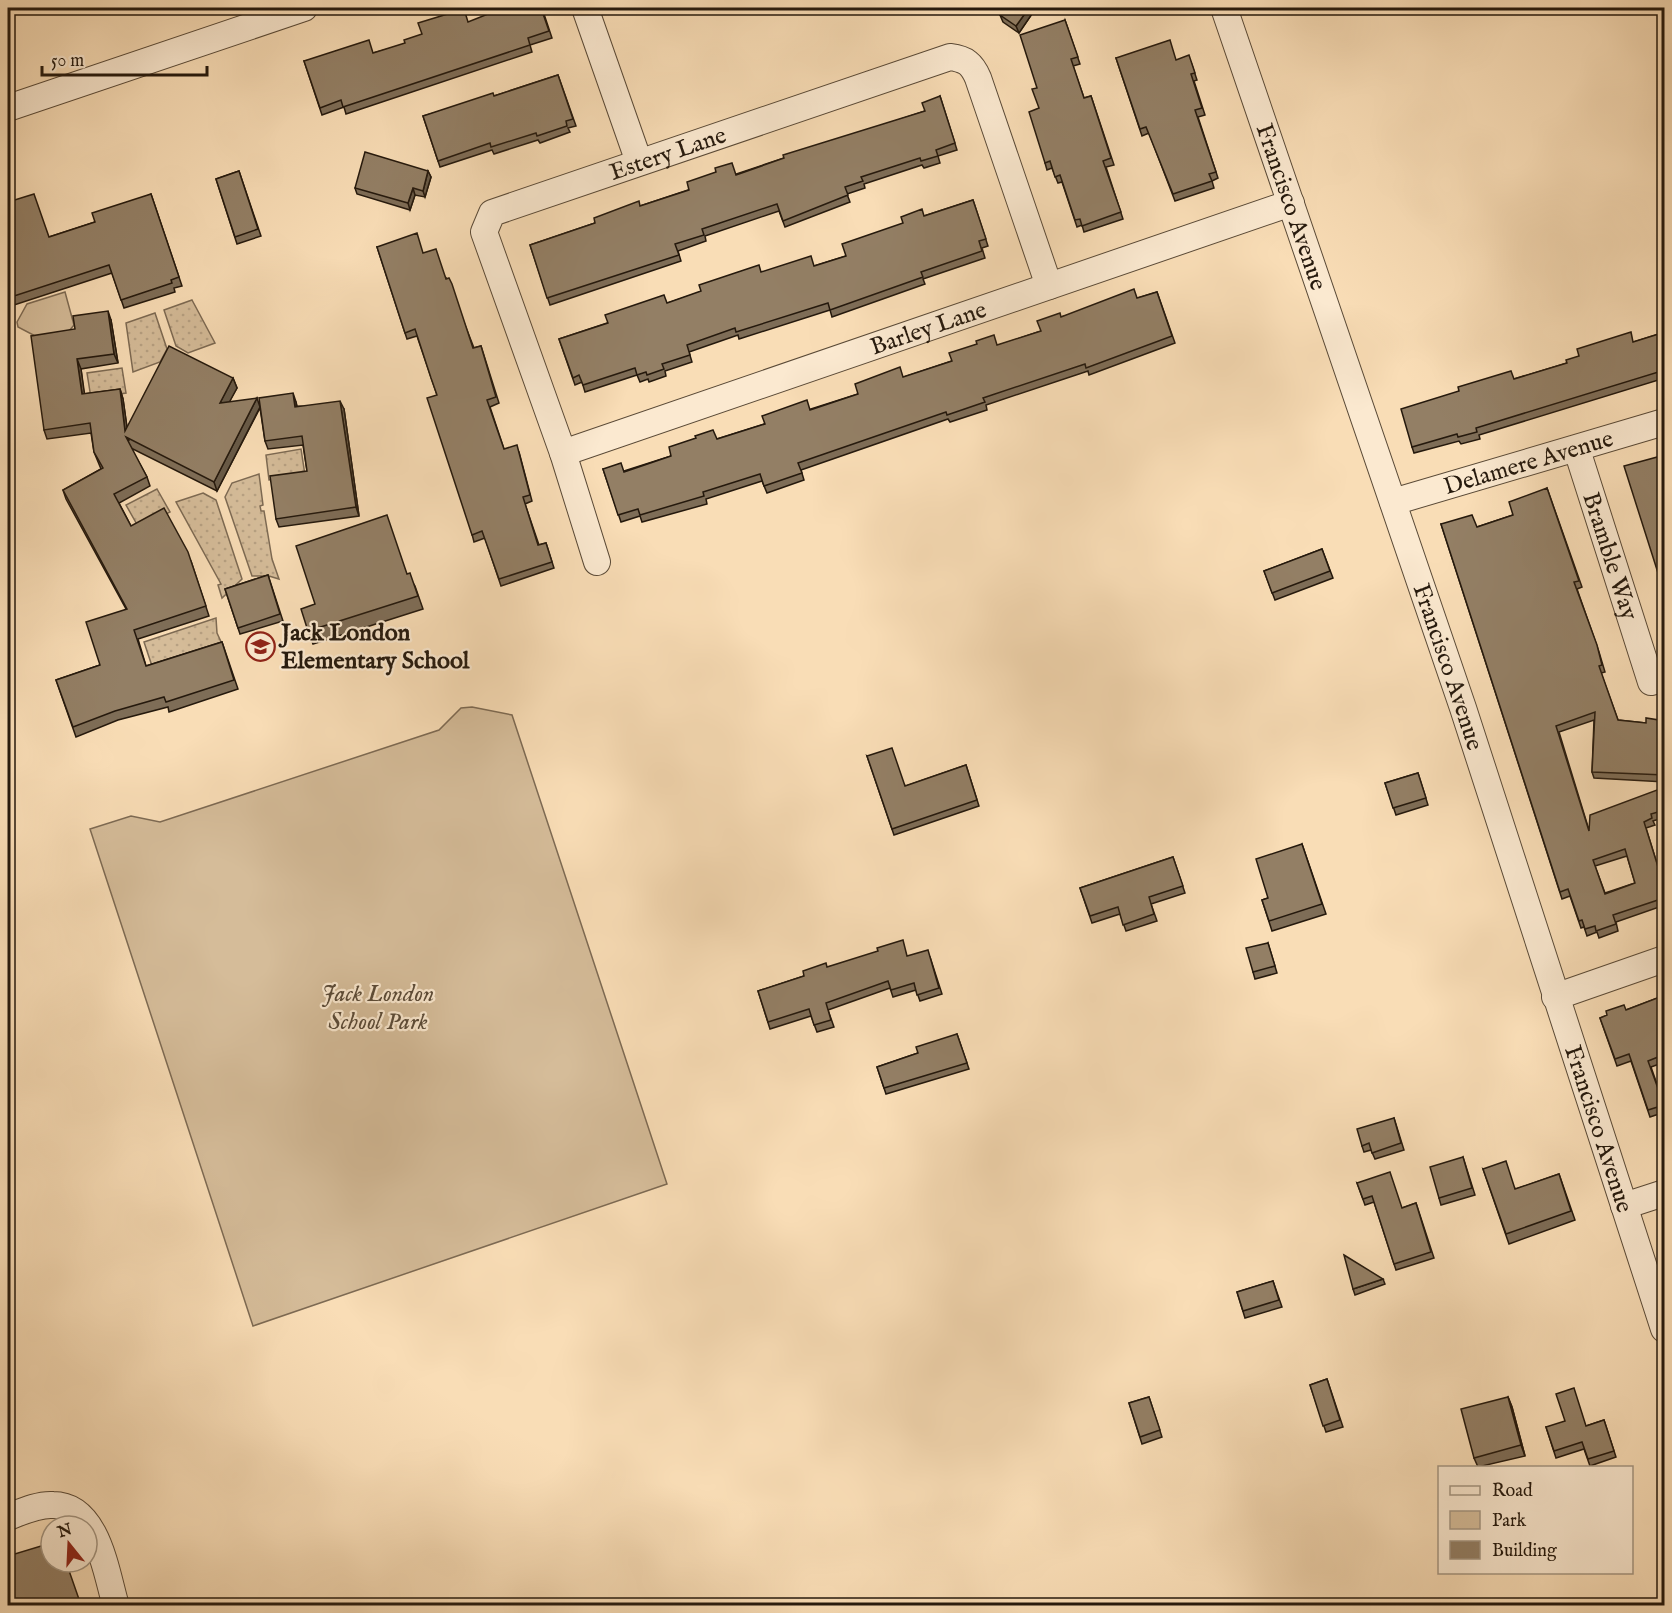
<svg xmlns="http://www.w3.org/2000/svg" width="1672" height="1613" font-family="'IM FELL English',serif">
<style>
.grass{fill:url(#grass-dots);stroke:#7d6a53;stroke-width:1.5}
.park{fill:#d5bc99;stroke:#7d6a53;stroke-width:1.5}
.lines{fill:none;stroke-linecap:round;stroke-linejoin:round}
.minor-casing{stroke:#5a4a37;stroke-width:28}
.minor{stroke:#fbe9d0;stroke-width:26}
.wall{fill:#7e6d57;stroke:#25190d;stroke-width:1.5;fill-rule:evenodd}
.shaded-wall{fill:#675947;stroke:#25190d;stroke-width:1.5}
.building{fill:#937f65;stroke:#25190d;stroke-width:1.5;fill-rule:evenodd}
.labels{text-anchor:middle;stroke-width:4.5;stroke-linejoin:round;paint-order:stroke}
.street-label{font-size:24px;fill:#25190d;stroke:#fbe9d0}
.poi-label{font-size:24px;font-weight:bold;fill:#25190d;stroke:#fbe9d0;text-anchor:start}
.park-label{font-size:24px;font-style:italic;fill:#5a4a37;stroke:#fbe9d0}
</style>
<defs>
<pattern id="grass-dots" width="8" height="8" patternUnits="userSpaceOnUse" patternTransform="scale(1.5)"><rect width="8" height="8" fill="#d5bc99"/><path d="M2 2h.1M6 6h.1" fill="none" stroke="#b7a183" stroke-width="1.8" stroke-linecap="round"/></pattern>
</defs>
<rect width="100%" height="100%" fill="#f9ddb6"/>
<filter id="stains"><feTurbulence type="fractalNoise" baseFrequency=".00333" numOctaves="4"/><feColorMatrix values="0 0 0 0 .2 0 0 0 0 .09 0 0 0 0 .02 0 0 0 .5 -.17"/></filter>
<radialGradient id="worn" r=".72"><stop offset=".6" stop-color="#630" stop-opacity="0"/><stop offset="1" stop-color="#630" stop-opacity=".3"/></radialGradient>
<g class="grass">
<polygon points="192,300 215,343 188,353 176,346 164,310"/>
<polygon points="155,313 167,349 160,362 133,372 126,323"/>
<polygon points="122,368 126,393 91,398 87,373"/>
<polygon points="301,449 305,475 269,480 266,455"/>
<polygon points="259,474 263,505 260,506 261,511 264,511 272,559 279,579 269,576 252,576 225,497 232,483"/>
<polygon points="157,489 170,512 139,528 126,505"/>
<polygon points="203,493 216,500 242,579 222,598 218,585 221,584 176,502"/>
<polygon points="216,618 217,633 223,646 153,669 144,642"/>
</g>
<g class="park">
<polygon points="65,292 74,325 69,331 37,337 18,327 17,322 27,304"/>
<polygon points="472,707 512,715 667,1184 253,1326 90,829 131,816 160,822 439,730 461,708"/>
</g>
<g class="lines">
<defs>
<g id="minor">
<polyline points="585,8 639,162"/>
<path id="s1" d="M1224 8 1463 708 1664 1329"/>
<polyline points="8,108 304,8"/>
<path id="s2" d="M1577 450 1651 682 1664 678"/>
<path id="s3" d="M563 453 1291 203"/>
<path id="s4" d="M1393 502 1664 422"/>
<path id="s5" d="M597 562 563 453 484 232 492 213 950 57C966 59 972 64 978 78L1049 286"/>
<polyline points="1555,997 1664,959"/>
<polyline points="1624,1206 1664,1193"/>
<path d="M8 1517C21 1512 38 1504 53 1505 98 1505 106 1573 116 1606"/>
</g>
</defs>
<use href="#minor" class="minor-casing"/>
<use href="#minor" class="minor"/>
</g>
<g class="wall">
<polygon points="542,8 552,38 530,45 532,52 346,114 344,107 322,115 304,61 373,53"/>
<polygon points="1001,8 1036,8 1019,33 1003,22 1000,15 1004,9"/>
<polygon points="1065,20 1080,64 1073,66 1084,98 1091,96 1114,165 1106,167 1123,219 1084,232 1082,225 1077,227 1062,182 1058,183 1052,168 1047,170 1045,163 1039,108"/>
<polygon points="1116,58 1176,60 1191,62 1197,80 1194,81 1205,115 1198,117 1218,178 1212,181 1214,188 1175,201 1149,133 1142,136"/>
<polygon points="558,75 576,126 568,128 570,132 540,143 538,140 494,154 492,150 440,167 423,116 494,96"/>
<polygon points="940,96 957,150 938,156 940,163 924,168 922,165 864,184 865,188 847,194 850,202 785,227 779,211 705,236 706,241 678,251 681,261 550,305 530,245 595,223 640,206 925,111"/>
<polygon points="239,171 261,236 237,244 216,179"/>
<polygon points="428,171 431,177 425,197 415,195 410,210 357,194 355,188"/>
<polygon points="151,194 182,286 174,288 175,292 124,308 112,273 8,307 8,202 49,237 95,222"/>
<polygon points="973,200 988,246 982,248 985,258 923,279 925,284 832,317 830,310 739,339 738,335 689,352 692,362 665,371 666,376 649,382 648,379 640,382 637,375 585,392 582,382 575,385 559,339 761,272 814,266 846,256 924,216"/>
<polygon points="377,247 424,253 447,279 474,348 481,346 499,403 490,407 504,449 519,452 532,501 525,504 539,545 546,543 554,568 501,586 485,538 474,542 437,395 417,336 407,339"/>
<polygon points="1157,292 1175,343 1089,375 1088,371 986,405 987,410 950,422 948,419 801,470 804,480 767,493 762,481 706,499 707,504 642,522 640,516 621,522 603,469 624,471 671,456 717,439 858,394 904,377 1041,331 1061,317 1138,298"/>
<polygon points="111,320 118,363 81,369 84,394 120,389 123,399 127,428 233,378 237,388 229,402 260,406 296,402 297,406 344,409 359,516 279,527 276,519 307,471 303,445 268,449 265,441 260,408 217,491 131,448 147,477 150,486 119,503 131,526 191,561 209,616 138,639 146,666 222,642 238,689 169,712 168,707 118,720 76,737 56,680 100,665 126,609 66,499 63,490 101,469 94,452 91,433 47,439 44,430 75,329"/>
<polygon points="1665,332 1665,378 1479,435 1480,439 1461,444 1459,441 1414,453 1412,447 1459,391 1514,379 1567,363"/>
<path d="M1547 488 1582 587 1577 589 1599 652 1605 672 1601 673 1618 720 1646 723 1665 721V782L1594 778 1592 772 1594 720 1559 732 1589 830 1665 787V817L1653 821 1655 825 1646 828 1659 870 1665 868V905L1616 922 1618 931 1599 938 1597 932 1587 936 1584 927 1581 928 1570 896 1562 899 1441 524 1477 527 1513 515ZM1627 856 1635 883 1605 893 1595 866Z"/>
<polygon points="1322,549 1333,578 1275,600 1264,571"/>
<polygon points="407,574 415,586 423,609 313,644 308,631"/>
<polygon points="268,575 283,621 240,634 225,589"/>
<polygon points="867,756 906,786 966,765 979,806 894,835"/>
<polygon points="1418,773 1428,805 1396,815 1385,783"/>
<polygon points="1302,844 1326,914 1272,931 1262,900 1268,898"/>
<polygon points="1173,857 1185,893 1151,904 1157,921 1126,931 1120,914 1092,923 1080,888"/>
<polygon points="1268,943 1277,973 1255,979 1253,972"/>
<polygon points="908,956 930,957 942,994 920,1001 916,990 893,997 890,988 828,1010 834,1027 817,1032 811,1016 770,1029 758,991 804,976 827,967"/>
<polygon points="1665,995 1665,1046 1661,1048 1665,1059 1665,1062 1651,1067 1665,1107 1665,1112 1650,1117 1631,1061 1617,1066 1600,1018 1626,1010"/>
<polygon points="957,1034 969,1069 886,1094 877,1067 918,1053"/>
<polygon points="1394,1118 1404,1150 1375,1159 1371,1150 1364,1152 1362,1146"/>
<polygon points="1463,1157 1475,1195 1441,1205 1439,1198"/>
<polygon points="1483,1169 1516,1189 1559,1174 1575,1220 1509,1244"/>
<polygon points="1357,1183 1402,1208 1416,1203 1434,1258 1396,1270 1374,1202 1365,1205"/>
<polygon points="1383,1279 1385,1284 1355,1295 1353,1289"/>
<polygon points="1273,1281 1282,1307 1245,1318 1237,1292"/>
<polygon points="1327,1379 1343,1427 1326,1432 1310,1385"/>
<polygon points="1149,1397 1162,1437 1142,1444 1129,1403"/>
<polygon points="1508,1397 1512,1407 1525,1456 1478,1467 1474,1458"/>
<polygon points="1604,1420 1616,1457 1590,1466 1584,1449 1556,1458 1546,1427 1586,1426"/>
</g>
<g class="shaded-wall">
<polygon points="1029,8 1036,8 1019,33 1016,26"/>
<polygon points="428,171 431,177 425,197 423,191"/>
<polygon points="413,188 415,195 410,210 408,203"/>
<polygon points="108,311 111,320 118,363 114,354"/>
<polygon points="77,359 81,369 86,404 82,394"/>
<polygon points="233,378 237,388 224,412 220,403"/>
<polygon points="120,389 123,399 129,441 125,431"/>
<polygon points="293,393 296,402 298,415 295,407"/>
<polygon points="257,398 260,407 217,491 214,482"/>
<polygon points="340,401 344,409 359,516 356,507"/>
<polygon points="1508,1397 1512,1407 1525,1456 1521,1445"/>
</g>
<g class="building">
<polygon points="503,8 541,8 549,31 528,38 530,45 343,107 341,100 320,108 304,61 369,40 373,53 405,43 404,40 422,34 418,23 464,9 468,22"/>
<polygon points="1005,8 1029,8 1016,26 1000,15"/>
<polygon points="1065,20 1078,57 1071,59 1084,98 1091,96 1111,158 1103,161 1121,212 1082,226 1080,219 1075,220 1060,175 1055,177 1050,161 1045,163 1029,112 1039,108 1032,89 1037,88 1020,35"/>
<polygon points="1170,40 1176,60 1189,55 1195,73 1191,74 1202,108 1195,110 1216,172 1209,174 1212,181 1173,194 1146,127 1140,129 1116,58"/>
<polygon points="558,75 573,119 566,121 567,126 537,136 536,133 491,147 490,143 438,161 423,116 493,93 494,96"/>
<polygon points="940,96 955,143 936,150 938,156 921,161 920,158 861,177 863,181 845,187 848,195 783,221 777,204 702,229 704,235 675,244 679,255 547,298 530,245 595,223 594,218 639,201 640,206 689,190 687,182 716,172 715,168 732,163 736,175 784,158 783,155 925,111 922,103"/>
<polygon points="365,152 428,171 423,191 413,188 408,203 355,188"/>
<polygon points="239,171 258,229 235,237 216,179"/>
<polygon points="34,194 49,237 95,222 92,213 151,194 179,277 171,280 172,283 121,300 109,265 8,298 8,202"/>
<polygon points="973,200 986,239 979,241 982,251 921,272 923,277 830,310 828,303 736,332 735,328 687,345 690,355 662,364 664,369 647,375 646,372 637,375 635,368 583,385 579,375 573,378 559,339 608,323 605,315 664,295 667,303 701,291 699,285 759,265 761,272 811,256 814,266 846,256 842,244 903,223 901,217 922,209 924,216"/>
<polygon points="417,233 423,253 436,249 446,279 449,278 452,284 473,348 481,346 496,397 487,400 504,449 517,445 530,495 523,497 538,545 546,543 552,562 499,579 482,531 472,535 427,398 437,395 431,378 415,329 405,333 377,247"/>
<polygon points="1134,289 1137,298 1157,292 1172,336 1086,368 1085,364 983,398 985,402 947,415 946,412 798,463 802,473 764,486 760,474 703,492 704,496 640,515 638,509 618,515 603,469 621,463 624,472 671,456 669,447 696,438 695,436 713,430 717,439 765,424 762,416 807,400 810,410 858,394 855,384 900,367 903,377 952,361 949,353 977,344 976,341 994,335 997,345 1041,331 1037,321 1060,313 1061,317"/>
<polygon points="108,311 114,354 77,359 82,394 120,389 125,431 169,346 233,378 220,403 257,398 214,482 126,437 147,477 114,494 131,526 164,508 188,552 206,606 134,630 146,666 222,642 234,680 166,702 164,697 115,711 73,727 56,680 100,665 86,622 127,609 63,490 103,468 94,452 90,423 44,430 31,336 75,329 73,316"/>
<polygon points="1631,332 1633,342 1665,332 1665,370 1476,428 1477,432 1458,437 1457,434 1412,447 1401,409 1459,391 1458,387 1511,371 1514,379 1567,363 1566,360 1579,356 1577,349"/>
<polygon points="293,393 295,407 340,401 356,507 276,519 270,476 307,471 302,436 265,441 259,398"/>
<polygon points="1661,456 1663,461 1665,461 1665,595 1624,466"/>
<path d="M1547 488 1579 581 1574 582 1597 645 1602 665 1599 666 1618 720 1646 723V718L1665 721V775L1592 772 1595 712 1556 726 1589 831 1590 815 1665 787V810L1651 814 1652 818 1644 822 1659 870 1665 868V900L1664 898 1613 915 1616 924 1596 931 1595 926 1585 929 1582 920 1579 921 1568 889 1560 892 1441 524 1472 515 1477 527 1513 515 1509 502ZM1625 849 1635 883 1605 894 1593 860Z"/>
<polygon points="387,515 407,574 410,573 418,596 308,631 301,609 315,604 296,546"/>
<polygon points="1322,549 1330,571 1272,593 1264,571"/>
<polygon points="268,575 280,614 238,628 225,589"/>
<polygon points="892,748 905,786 966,765 977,800 892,829 867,756"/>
<polygon points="1418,773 1426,798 1393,808 1385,783"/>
<polygon points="1302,844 1322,904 1269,921 1262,900 1268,898 1256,859"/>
<polygon points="1173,857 1183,886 1149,897 1154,914 1123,925 1118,907 1090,916 1080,888"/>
<polygon points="903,940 907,956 928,950 939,988 917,995 914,983 891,990 888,981 826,1003 831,1020 814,1025 809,1009 768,1022 758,991 804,976 803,971 826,963 827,967 878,951 877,948"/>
<polygon points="1268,943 1275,966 1253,972 1246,948"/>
<polygon points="1665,995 1665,1039 1658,1041 1663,1055 1648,1061 1664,1105 1648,1110 1629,1054 1615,1059 1600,1018 1607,1015 1606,1011 1624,1005 1626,1010"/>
<polygon points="957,1034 967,1063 884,1088 877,1067 918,1053 916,1047"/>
<polygon points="1394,1118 1401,1143 1372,1153 1369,1143 1362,1146 1357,1129"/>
<polygon points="1463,1157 1472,1188 1439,1198 1430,1167"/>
<polygon points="1506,1161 1515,1189 1559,1174 1571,1211 1506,1234 1483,1169"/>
<polygon points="1390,1172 1402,1208 1416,1203 1431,1252 1394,1264 1372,1196 1363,1199 1357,1183"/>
<polygon points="1344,1255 1383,1279 1353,1289"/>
<polygon points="1273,1281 1279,1300 1243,1311 1237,1292"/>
<polygon points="1327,1379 1340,1420 1323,1426 1310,1385"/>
<polygon points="1574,1388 1586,1426 1604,1420 1614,1451 1588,1459 1582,1442 1554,1451 1546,1427 1565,1421 1556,1394"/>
<polygon points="1149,1397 1160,1430 1140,1437 1129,1403"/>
<polygon points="1508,1397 1521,1445 1474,1458 1461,1409"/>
<polygon points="51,1543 51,1562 66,1562 81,1605 8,1605 8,1556"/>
</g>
<defs>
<symbol id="school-ring" viewBox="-11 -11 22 22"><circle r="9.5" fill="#fbe9d0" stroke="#8f2418" stroke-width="1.5"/><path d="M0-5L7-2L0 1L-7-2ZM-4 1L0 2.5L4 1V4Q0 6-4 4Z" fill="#8f2418"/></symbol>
</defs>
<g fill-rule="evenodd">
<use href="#school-ring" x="244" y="630" width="33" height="33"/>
</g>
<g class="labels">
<g class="street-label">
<text dy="8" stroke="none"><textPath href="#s5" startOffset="555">Estery Lane</textPath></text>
<text dy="8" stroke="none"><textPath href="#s1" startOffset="210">Francisco Avenue</textPath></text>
<text dy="8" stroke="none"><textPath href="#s3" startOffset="386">Barley Lane</textPath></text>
<text dy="8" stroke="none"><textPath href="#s4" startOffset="141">Delamere Avenue</textPath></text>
<text dy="8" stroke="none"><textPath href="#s2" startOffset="111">Bramble Way</textPath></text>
<text dy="8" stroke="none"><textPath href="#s1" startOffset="696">Francisco Avenue</textPath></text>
<text dy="8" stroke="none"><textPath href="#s1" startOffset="1182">Francisco Avenue</textPath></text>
</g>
<g class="poi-label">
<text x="281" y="640">Jack London<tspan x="281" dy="28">Elementary School</tspan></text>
</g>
<g class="park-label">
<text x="378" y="1001">Jack London<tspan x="378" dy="28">School Park</tspan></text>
</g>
</g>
<rect width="1672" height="1613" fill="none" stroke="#f9ddb6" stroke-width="30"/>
<rect x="9" y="9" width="1654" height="1595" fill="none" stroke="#25190d" stroke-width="3"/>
<rect x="15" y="15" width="1642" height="1583" fill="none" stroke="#25190d" stroke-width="1.5"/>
<rect x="1438" y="1466" width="195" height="108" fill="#fbe9d0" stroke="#a59682" stroke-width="1.5"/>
<rect x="1450" y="1486" width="30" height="9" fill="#fbe9d0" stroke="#a59682" stroke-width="1.5"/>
<text x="1492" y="1496" font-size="18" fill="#25190d">Road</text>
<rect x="1450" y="1511" width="30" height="18" fill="#d5bc99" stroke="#a59682" stroke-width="1.5"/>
<text x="1492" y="1526" font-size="18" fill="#25190d">Park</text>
<rect x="1450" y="1541" width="30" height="18" fill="#937f65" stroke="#a59682" stroke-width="1.5"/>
<text x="1492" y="1556" font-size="18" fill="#25190d">Building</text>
<g transform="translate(69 1544) rotate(342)"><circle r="28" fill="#fbe9d0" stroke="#a59682" stroke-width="1.5"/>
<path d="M0-4.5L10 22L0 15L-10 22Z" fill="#8f2418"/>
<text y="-9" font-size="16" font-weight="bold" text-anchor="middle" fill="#25190d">N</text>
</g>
<path d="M42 66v9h165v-9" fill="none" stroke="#25190d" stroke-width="3"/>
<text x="51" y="66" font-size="18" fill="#25190d" stroke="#fbe9d0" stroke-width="4.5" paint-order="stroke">50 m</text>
<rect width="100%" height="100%" filter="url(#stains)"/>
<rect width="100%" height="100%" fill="url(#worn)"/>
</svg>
